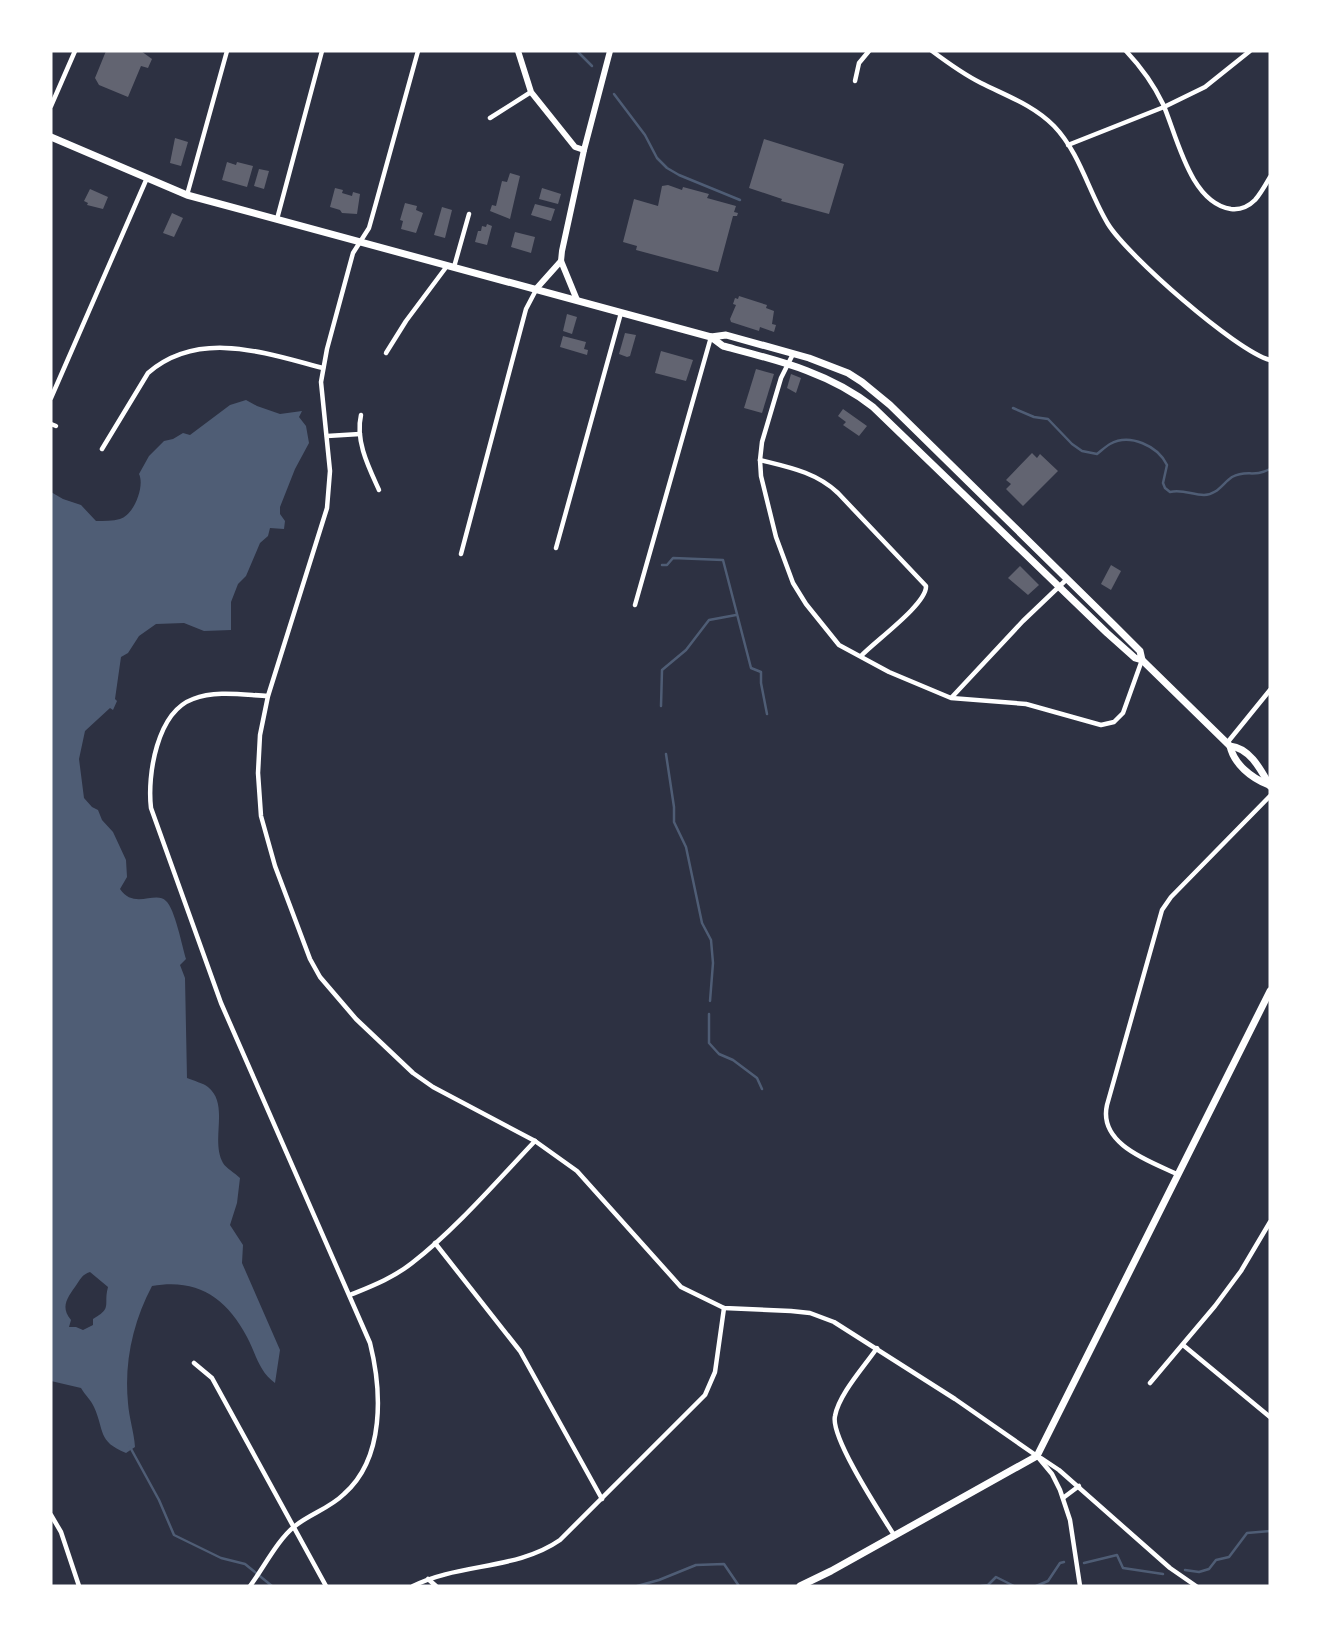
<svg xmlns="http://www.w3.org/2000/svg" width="1321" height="1637" font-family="'Work Sans',sans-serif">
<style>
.water{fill:#4f5d75;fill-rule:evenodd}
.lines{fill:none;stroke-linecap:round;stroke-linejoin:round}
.stream{stroke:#4f5d75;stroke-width:2.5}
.building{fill:#626471}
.minor{stroke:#fff;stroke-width:4.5}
.tertiary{stroke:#fff;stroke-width:6}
.secondary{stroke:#fff;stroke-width:7}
.primary{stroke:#fff;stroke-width:7}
</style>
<rect width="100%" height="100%" fill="#2d3142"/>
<path class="water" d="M246 400 257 406 280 414 302 411 299 417 306 426 309 443 295 469 280 507V514L285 521 284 529 270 528 268 536 260 543 246 576 238 584 231 602V630L204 631 184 623 156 624 139 636 128 653 121 657 115 699 117 701 113 710 110 708 85 731 79 759 84 798 92 807 98 810 102 820 113 832 126 860 127 877 120 889C134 910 156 890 166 901 175 909 182 946 186 959L180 965 185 978 187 1078C194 1081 203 1083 208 1087 230 1105 210 1140 223 1163 226 1168 235 1173 240 1178L237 1203 230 1225 243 1245 242 1263 280 1350 275 1383C259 1372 256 1354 247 1337 226 1297 197 1278 152 1286 133 1322 124 1362 128 1403 129 1418 134 1432 135 1447L126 1453C97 1441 105 1431 94 1407 91 1400 85 1395 81 1388L51 1381V492L63 499 81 505 96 521C104 521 113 521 120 519 134 515 145 486 139 474L149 456 164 441 173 439 183 433 190 435 230 405ZM90 1272 108 1287C103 1305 113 1308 93 1319V1325L83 1330 76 1327H69L71 1320C59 1306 69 1296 77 1284 82 1277 82 1275 90 1272Z"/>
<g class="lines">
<g class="stream">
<polyline points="577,51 592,66"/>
<polyline points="614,94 645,135 657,158 667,168 679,175 740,200"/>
<path d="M1013 408 1034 417 1048 419 1072 444 1082 451 1097 454C1101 451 1105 447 1110 444 1130 433 1158 446 1167 465L1163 483 1165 488 1170 492C1183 489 1192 495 1204 495 1217 495 1223 483 1232 477 1247 469 1253 478 1270 469"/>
<polyline points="662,565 667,565 673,558 723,560 751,668 761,672 761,683 767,714"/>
<polyline points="661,706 662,670 686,650 709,620 736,615"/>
<polyline points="666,754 674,807 674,822 686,847 702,923 711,940 713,963 710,1001"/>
<polyline points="709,1014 709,1043 719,1054 733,1060 757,1078 762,1089"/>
<polyline points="130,1447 159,1500 174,1535 221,1558 245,1564 272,1586"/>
<polyline points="1084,1563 1117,1555 1123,1568 1163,1574"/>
<polyline points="1185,1570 1199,1572 1209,1569 1216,1560 1229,1557 1247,1533 1270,1531"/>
<polyline points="637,1586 659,1580 696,1565 724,1564 739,1586"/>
<polyline points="981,1586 988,1585 996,1577 1014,1586"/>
<polyline points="1036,1586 1048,1581 1060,1563 1064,1562"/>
</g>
</g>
<g class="building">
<polygon points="106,51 141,51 152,59 148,68 141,66 128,97 99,85 95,78"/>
<polygon points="175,138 188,142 181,166 170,163"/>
<polygon points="764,139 844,164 829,214 781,201 782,199 749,188"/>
<polygon points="227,162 236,165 237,162 253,166 247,187 222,180"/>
<polygon points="259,169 269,171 264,189 254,186"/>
<polygon points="510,173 520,176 510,219 490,211 492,205 496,206 502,181 507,182"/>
<polygon points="668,185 682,190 683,187 709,194 707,198 736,206 734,212 738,213 737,216 733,216 718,272 636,250 637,246 623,242 634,199 658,206 662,186"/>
<polygon points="335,188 343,190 342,193 352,196 353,192 360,194 357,214 342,213 340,210 330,207"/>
<polygon points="542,188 561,194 558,204 539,199"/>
<polygon points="90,189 108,197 103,209 87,205 88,203 84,201"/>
<polygon points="405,203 417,206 416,210 423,213 416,233 401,229 403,221 400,220"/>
<polygon points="535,204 555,209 551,221 531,215"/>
<polygon points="442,207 452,210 445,238 434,235"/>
<polygon points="172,213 183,218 174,237 163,233"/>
<polygon points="487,224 492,226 487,245 475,242 478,231 481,231 482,226 486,227"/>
<polygon points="515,232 535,237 531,253 511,247"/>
<polygon points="739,296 767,305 766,308 774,311 772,324 776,325 774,332 760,327 759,331 731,322 730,319 736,305 733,304 735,298 738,299"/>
<polygon points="567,314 577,317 572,334 563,331"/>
<polygon points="625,333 636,335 630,356 627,357 619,354"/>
<polygon points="563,336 586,342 584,349 588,350 587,355 560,347"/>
<polygon points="661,351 693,360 686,381 655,373"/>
<polygon points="756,369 774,374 762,413 744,408"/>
<polygon points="791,374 801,378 796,393 787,388"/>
<polygon points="843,409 867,426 859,436 843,425 846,422 838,416"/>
<polygon points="1032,453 1037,458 1040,454 1058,471 1023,506 1006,489 1011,484 1006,480"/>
<polygon points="1111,565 1121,571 1111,590 1101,584"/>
<polygon points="1020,566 1039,585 1028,595 1008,578"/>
</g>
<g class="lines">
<g class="minor">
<polyline points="418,51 376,203 369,228 353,253 327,349 321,382 330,471 327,508 268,696 260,735 258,773 261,816 275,866 310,959 320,977 356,1019 413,1073 433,1087 535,1141 577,1171 681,1287 724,1308 791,1311 810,1313 834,1322 955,1399 1037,1456 1052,1474 1060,1490 1070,1520 1080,1586"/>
<path d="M932 51C948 63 963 74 981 83 1007 96 1033 105 1054 126 1080 153 1089 193 1108 224 1127 255 1236 351 1270 360"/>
<path d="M1126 51C1142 68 1153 83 1163 104 1177 136 1190 203 1231 209 1240 210 1249 206 1255 200 1261 193 1266 184 1270 177"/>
<polyline points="855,81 859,63 869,51"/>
<polyline points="51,106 75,51"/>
<polyline points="490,118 531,92"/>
<polyline points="1068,145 1164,107 1205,87 1250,51"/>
<polyline points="187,195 227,51"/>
<polyline points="277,219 322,51"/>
<polyline points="454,267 469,214"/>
<polyline points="386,353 406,321 447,266"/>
<polyline points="793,354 781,378 762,442 760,460 761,476 776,537 793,583 806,604 839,645 889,672 951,698 1026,704 1101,725 1114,722 1123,713 1142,660"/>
<polyline points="51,398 147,178"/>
<path d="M361 415C355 441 369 468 379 490"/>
<polyline points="51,424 56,426"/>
<polyline points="327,436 360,434"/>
<path d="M102 449 148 373C199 329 265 353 323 368"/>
<path d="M760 460C788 467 816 472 838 493L926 586C927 604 875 641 861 656"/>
<polyline points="556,548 621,313"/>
<polyline points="461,554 526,309 536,290"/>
<polyline points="635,605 711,337"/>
<polyline points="952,697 1023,621 1067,579"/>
<polyline points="1227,743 1270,690"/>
<path d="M1177 1174C1149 1161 1098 1144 1107 1105L1162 910 1171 897 1270 796"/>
<polyline points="435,1243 520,1351 602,1499"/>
<path d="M350 1295C372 1286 393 1278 412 1263 455 1230 498 1180 535 1141"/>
<polyline points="1183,1345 1270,1417"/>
<path d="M877 1348C864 1367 839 1394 835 1416 830 1437 881 1514 894 1535"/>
<polyline points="194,1363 212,1378 326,1586"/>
<polyline points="1150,1383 1215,1306 1241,1271 1270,1222"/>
<polyline points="1041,1458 1059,1470 1170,1568 1196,1586"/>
<polyline points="1063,1498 1079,1486"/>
<polyline points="51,1515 61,1532 79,1586"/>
<polyline points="428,1579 436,1586"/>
<path d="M250 1586C263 1569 278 1539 295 1526 310 1514 330 1508 344 1494 385 1458 382 1391 370 1343L221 1003 151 808C147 775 157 712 193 699 216 690 244 695 268 696"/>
<path d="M413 1586C459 1563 517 1570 560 1540L705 1395 715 1372 724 1308"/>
</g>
<g class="tertiary">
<polyline points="518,51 531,92 575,147 584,150"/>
<polyline points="536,289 561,261"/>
<polyline points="577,300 561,261 562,251 584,150 610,51"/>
</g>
<polyline class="secondary" points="800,1586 831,1571 1037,1456 1270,991"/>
<g class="primary">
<polyline points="51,137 187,195 711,337 726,335 809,358 848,373 862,382 890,405 1114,625 1140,651 1142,660"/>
<path d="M711 337 723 346C776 360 829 372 873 407L1107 633 1135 658 1142 660 1230 746C1250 748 1261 770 1270 786"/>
<path d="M1230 746C1234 764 1251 778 1269 785"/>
</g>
</g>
<rect width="1321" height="1637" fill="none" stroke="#ffffff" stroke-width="105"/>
</svg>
